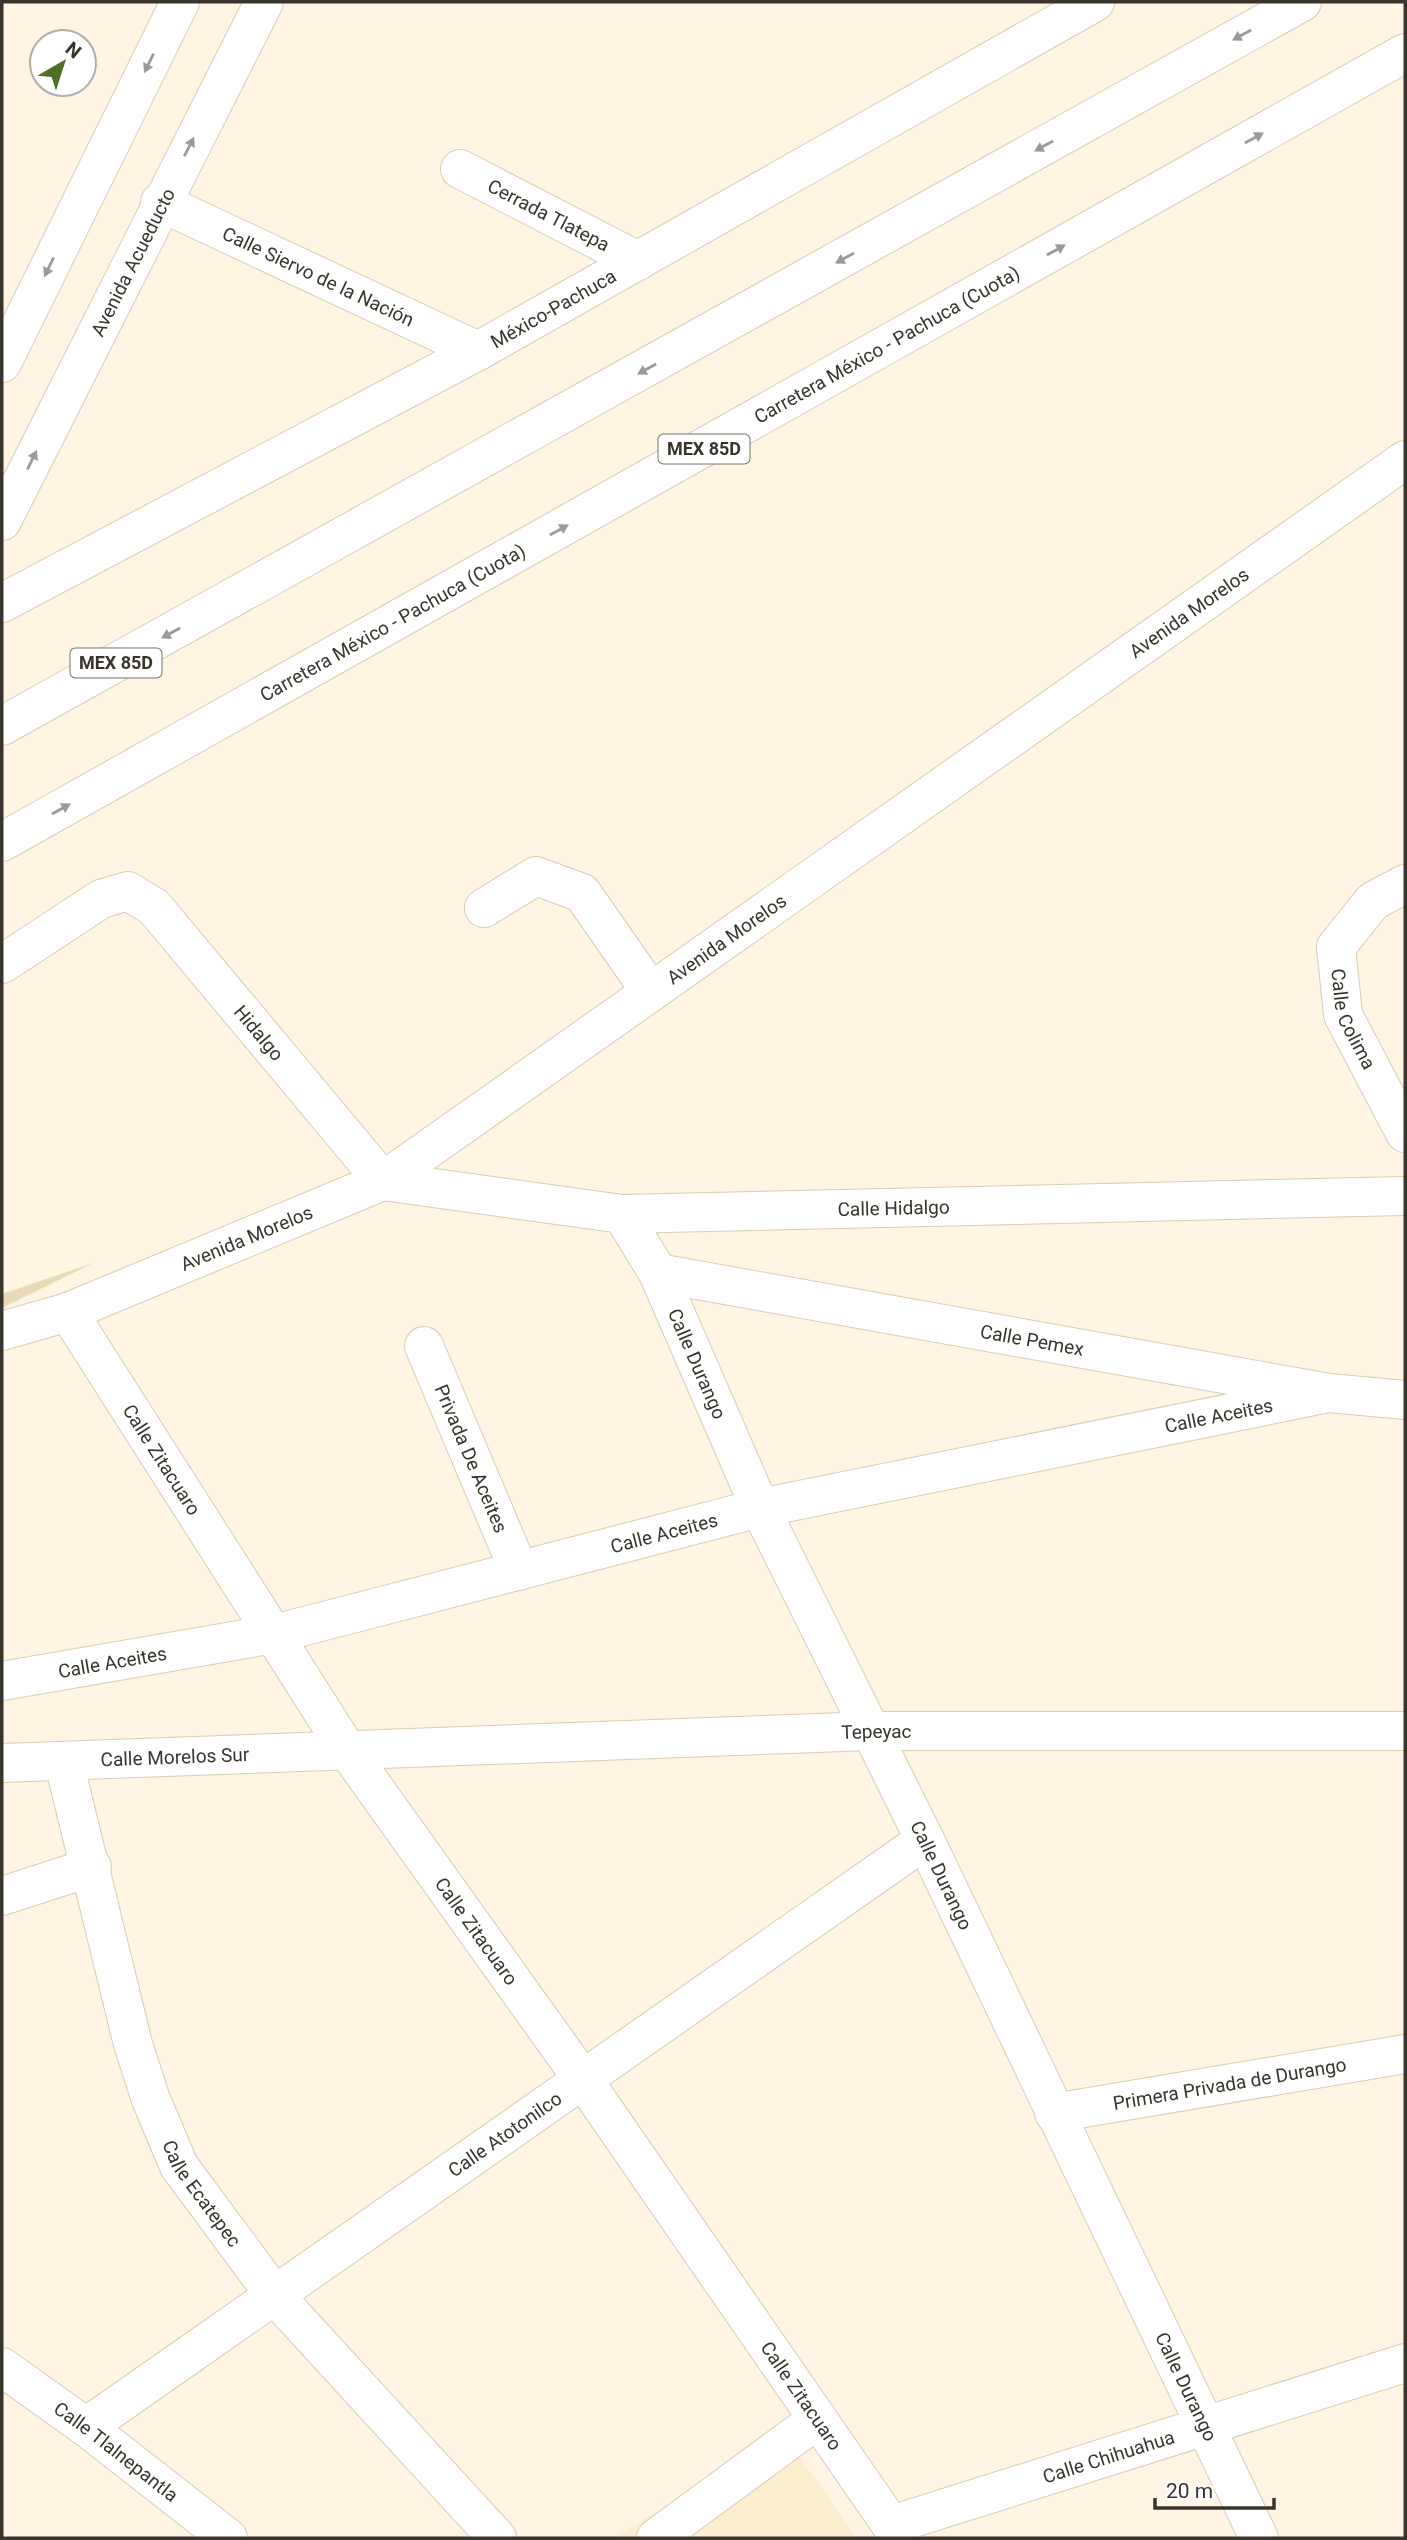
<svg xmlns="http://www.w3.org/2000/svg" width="1407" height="2540" font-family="Roboto,sans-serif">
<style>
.built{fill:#fdeecf}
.green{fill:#e9d9b9}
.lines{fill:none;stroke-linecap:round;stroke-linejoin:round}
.minor-casing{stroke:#d7ccb5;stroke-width:40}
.highway-casing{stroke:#d7ccb5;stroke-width:40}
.minor{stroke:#fff;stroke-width:38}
.highway{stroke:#fff;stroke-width:38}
.oneway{fill:#9c9a96}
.labels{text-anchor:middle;stroke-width:6;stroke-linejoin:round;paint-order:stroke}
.shield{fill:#fff;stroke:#75726b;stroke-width:2}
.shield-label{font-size:18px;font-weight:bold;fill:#3a352c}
.street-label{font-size:19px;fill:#3a352c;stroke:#fff}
</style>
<rect width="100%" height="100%" fill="#fff5e2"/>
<polygon class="built" points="785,2436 857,2538 612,2538"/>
<polygon class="green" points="93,1263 2,1308 2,1294"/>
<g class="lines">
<defs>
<g id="minor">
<path id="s1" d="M460 169 638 261"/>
<path id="s2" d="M160 202 478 351"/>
<polyline points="2,363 180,2"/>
<path id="s3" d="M2 521 264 2"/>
<path id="s4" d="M2 603 478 351 1095 2"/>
<path id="s5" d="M1405 884 1373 901 1336 947 1343 1015 1405 1133"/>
<polyline points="484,908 536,876 582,893 651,992"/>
<path id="s6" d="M2 964 101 899 128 891 154 907 383 1181"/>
<path id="s7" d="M383 1181 622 1214 1405 1196"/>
<path id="s8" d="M622 1214 658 1273 760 1508 925 1840 1259 2538"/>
<path id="s9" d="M658 1273 1329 1393 1405 1400"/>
<path id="s10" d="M68 1312 347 1750 584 2081 900 2538"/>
<path id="s11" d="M2 1331 68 1312 383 1181 1405 460"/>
<path id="s12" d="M424 1346 519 1571"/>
<path id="s13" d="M2 1681 274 1634 760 1508 1329 1393"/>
<path id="s14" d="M2 1763 871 1731H1405"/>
<path id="s15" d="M64 1763 133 2044 150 2097 179 2166 276 2297 497 2538"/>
<polyline points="2,1896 92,1867"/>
<path id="s16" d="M1054 2113 1405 2054"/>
<path id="s17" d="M2 2367 86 2427 228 2538"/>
<path id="s18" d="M86 2427 925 1840"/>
<path id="s19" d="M891 2525 1405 2363"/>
<polyline points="656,2538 818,2419"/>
</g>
<g id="highway">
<polyline points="2,726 1302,2"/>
<path id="s20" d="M2 842 1405 53"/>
</g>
</defs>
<use href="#minor" class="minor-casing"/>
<use href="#highway" class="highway-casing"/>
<use href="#minor" class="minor"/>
<use href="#highway" class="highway"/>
</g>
<defs><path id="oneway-solid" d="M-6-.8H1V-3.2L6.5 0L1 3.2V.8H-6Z" transform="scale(1.75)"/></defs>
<g class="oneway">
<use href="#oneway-solid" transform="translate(1242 35) rotate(151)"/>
<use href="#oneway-solid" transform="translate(149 63) rotate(116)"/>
<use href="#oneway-solid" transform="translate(1254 138) rotate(-29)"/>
<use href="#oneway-solid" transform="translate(1044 146) rotate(151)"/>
<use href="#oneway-solid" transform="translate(189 147) rotate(-63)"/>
<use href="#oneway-solid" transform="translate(1056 250) rotate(-29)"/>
<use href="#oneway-solid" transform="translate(845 258) rotate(151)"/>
<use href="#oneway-solid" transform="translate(49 267) rotate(116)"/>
<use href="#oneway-solid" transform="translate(647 369) rotate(151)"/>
<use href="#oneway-solid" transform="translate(32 460) rotate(-64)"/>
<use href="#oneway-solid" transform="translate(559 530) rotate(-29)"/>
<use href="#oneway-solid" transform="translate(171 633) rotate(151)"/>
<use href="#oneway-solid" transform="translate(61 809) rotate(-29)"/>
</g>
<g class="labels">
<g class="shield">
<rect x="658.5" y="434.5" width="91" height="29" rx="5"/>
<rect x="70.5" y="648.5" width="91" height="29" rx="5"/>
</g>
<g class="shield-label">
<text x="704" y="455">MEX 85D</text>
<text x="116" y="669">MEX 85D</text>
</g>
<g class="street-label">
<text dy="7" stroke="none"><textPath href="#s1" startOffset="100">Cerrada Tlatepa</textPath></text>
<text dy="7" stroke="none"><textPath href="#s3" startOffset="290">Avenida Acueducto</textPath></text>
<text dy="7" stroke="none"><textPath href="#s2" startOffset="175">Calle Siervo de la Nación</textPath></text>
<text dy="7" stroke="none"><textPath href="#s4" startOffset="625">México-Pachuca</textPath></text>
<text dy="7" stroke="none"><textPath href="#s20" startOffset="1015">Carretera México - Pachuca (Cuota)</textPath></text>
<text dy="7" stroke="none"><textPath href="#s11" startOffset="1396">Avenida Morelos</textPath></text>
<text dy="7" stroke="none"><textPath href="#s20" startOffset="448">Carretera México - Pachuca (Cuota)</textPath></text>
<text dy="7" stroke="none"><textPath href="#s11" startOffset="830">Avenida Morelos</textPath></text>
<text dy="7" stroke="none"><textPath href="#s5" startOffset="170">Calle Colima</textPath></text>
<text dy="7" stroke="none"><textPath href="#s6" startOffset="341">Hidalgo</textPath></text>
<text dy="7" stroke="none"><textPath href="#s7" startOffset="513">Calle Hidalgo</textPath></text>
<text dy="7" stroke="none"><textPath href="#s11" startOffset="262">Avenida Morelos</textPath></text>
<text dy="7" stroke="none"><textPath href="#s9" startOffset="380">Calle Pemex</textPath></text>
<text dy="7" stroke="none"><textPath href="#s8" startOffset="168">Calle Durango</textPath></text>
<text dy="7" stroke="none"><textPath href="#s13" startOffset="1246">Calle Aceites</textPath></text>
<text dy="7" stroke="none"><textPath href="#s12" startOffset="122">Privada De Aceites</textPath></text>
<text dy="7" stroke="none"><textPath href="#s10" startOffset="175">Calle Zitacuaro</textPath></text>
<text dy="7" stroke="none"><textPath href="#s13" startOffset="679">Calle Aceites</textPath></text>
<text dy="7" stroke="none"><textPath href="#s13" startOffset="112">Calle Aceites</textPath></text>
<text dy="7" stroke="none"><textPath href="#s14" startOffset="875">Tepeyac</textPath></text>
<text dy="7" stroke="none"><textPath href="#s14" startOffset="173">Calle Morelos Sur</textPath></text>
<text dy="7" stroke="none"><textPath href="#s8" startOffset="735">Calle Durango</textPath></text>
<text dy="7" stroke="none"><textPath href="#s10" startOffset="742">Calle Zitacuaro</textPath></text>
<text dy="7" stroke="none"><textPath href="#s16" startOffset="178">Primera Privada de Durango</textPath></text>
<text dy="7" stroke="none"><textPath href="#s18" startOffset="511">Calle Atotonilco</textPath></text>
<text dy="7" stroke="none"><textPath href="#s15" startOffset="455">Calle Ecatepec</textPath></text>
<text dy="7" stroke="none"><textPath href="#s8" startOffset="1302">Calle Durango</textPath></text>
<text dy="7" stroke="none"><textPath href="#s10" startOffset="1309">Calle Zitacuaro</textPath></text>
<text dy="7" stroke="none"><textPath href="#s17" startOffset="142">Calle Tlalnepantla</textPath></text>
<text dy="7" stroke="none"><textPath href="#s19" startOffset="228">Calle Chihuahua</textPath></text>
</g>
</g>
<rect width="1407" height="2540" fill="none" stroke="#3a352c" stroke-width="7"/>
<g transform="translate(63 63) rotate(39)"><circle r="33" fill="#ffffff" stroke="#b0aeab" stroke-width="2"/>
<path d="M0-5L12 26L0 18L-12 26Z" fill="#507026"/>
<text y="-10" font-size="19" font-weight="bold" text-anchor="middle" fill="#3a352c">N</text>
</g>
<path d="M1155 2498v10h119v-10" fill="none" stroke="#3a352c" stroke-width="3.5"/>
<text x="1166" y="2498" font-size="21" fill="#3a352c" stroke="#ffffff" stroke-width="5" paint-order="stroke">20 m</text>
</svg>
